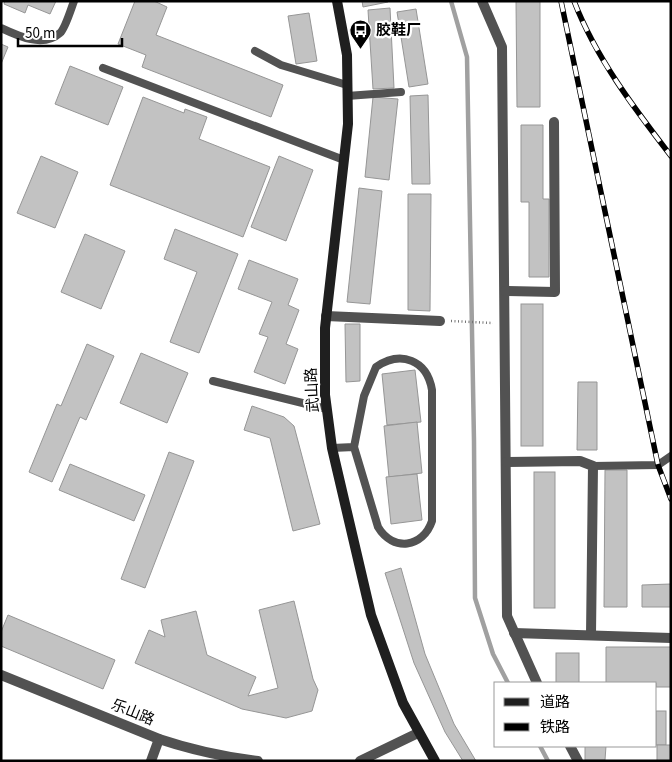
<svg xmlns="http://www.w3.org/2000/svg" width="672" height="762" font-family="'Source Sans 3','Noto Sans SC',sans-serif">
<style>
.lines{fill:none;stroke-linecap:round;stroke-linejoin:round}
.stream{stroke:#a0a0a0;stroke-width:4.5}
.building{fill:#c2c2c2;stroke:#969696}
.path{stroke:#747474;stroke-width:2.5;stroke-dasharray:1 2.5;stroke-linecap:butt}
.service{stroke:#525252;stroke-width:8}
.minor{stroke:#525252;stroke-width:10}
.secondary{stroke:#1f1f1f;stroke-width:10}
.rail-casing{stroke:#000;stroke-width:5.5}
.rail{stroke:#fff;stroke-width:4;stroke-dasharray:11;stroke-linecap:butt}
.labels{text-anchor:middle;stroke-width:4.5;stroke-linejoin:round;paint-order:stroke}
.poi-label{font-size:15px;font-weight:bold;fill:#000;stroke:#fff;text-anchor:start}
.street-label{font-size:15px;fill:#000;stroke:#fff}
</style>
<rect width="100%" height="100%" fill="#fff"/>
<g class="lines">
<g class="stream">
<polyline points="451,1 467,57 474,441 475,598 493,654 508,683"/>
<polyline points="540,746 548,761"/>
</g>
</g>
<g class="building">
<polygon points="5,1 56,1 50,14 28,5 25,13 4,4"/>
<polygon points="135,1 154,1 167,7 156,35 283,85 271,117 142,67 146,55 118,44"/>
<polygon points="362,1 388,1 388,2 363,7"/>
<polygon points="516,1 540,1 540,107 517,107"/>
<polygon points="390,8 394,88 373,89 368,10"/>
<polygon points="416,9 428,84 409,87 397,12"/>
<polygon points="309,13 317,61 296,64 288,16"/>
<polygon points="1,44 8,47 1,64"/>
<polygon points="70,66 123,87 108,125 55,104"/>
<polygon points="428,95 430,184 412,184 410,96"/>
<polygon points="143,97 184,113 185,109 207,117 199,139 270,167 243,237 110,185"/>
<polygon points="373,97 398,99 389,180 365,177"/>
<polygon points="521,125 543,125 543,199 549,199 549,277 529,277 529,202 521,202"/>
<polygon points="41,156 78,172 55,228 17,213"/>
<polygon points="279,156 313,170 286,241 251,227"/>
<polygon points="359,188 382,191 370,304 347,302"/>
<polygon points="408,194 431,194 430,311 408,310"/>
<polygon points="175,229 238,254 199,353 170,342 197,272 164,259"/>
<polygon points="85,234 125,251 101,309 61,292"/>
<polygon points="249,260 298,279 288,305 299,310 286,344 298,349 285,384 254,372 268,337 259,334 272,302 238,289"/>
<rect x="521" y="304" width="22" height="142"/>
<polygon points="345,324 360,324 360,381 346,382"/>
<polygon points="87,344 114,356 86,420 80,417 52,482 29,472 57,404 61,406"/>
<polygon points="141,353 188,373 167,423 120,403"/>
<polygon points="415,370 421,422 387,425 382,374"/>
<polygon points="578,382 597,382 597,450 577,450"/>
<polygon points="252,406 284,417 294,426 320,524 293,531 270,438 244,430"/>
<polygon points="417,422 422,473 389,477 384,426"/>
<polygon points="169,452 194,461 145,588 121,579"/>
<polygon points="70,464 145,495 134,521 59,490"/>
<polygon points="605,470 627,470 627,607 604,607"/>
<rect x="534" y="472" width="21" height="136"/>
<polygon points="417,474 422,520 391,524 386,477"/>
<polygon points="401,568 425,654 454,724 476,761 463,761 445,732 414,663 385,573"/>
<polygon points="671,584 671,607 642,607 642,585"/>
<polygon points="294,601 313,679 318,690 312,711 286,718 242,709 135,663 149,630 165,637 161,620 196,611 207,655 256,677 248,696 278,688 259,610"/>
<polygon points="8,615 115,660 103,689 1,646 1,632"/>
<polygon points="606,647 671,647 671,687 656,687 656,683 606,683"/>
<rect x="556" y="653" width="23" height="30"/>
<rect x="656" y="711" width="10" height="34"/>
<rect x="657" y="745" width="14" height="16"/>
<polygon points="585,746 606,746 605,760 585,760"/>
</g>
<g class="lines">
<polyline class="path" points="451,321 493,323"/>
<g class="service">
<path d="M1 28C18 36 43 48 60 33 65 29 71 9 74 1"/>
<polyline points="255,51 281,65 347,85"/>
<polyline points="103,68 344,160"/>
<polyline points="347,96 401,92"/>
<polyline points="213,381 327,409"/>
<path d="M332 448 354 447 378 527C393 552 423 548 432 521V390C427 360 401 350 376 367L364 396 354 447"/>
<polyline points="593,466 658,465 671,456"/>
</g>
<g class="minor">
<polyline points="482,1 502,47 507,616 537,683"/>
<polyline points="505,291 555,292 554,122"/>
<polyline points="326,316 440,321"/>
<polyline points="506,462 580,461 593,466 591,635"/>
<polyline points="514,633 671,638"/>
<path d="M1 675 159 739C192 750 224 757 258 761"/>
<polyline points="570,746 578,761"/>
<polyline points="151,761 159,739"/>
<polyline points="360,761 418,733"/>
</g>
<polyline class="secondary" points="337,1 347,55 348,124 325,328 325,395 332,448 371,615 403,703 435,761"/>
<defs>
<g id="rail">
<polyline points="561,1 658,465 671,499"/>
<path d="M574 1C596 58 634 108 671 156"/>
</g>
</defs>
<use href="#rail" class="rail-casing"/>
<use href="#rail" class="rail"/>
</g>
<defs>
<symbol id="bus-pin" viewBox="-11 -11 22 30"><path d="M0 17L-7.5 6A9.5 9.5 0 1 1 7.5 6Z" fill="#000" stroke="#fff"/><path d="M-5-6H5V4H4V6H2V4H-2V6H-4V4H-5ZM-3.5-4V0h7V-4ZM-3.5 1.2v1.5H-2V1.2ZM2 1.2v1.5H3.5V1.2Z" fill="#fff"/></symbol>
</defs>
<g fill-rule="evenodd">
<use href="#bus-pin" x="348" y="18" width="25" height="34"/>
</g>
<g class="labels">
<g class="poi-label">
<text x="376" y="35">胶鞋厂</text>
</g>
<g class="street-label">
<text transform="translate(312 390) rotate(-93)" y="5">武山路</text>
<text transform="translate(133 712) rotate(22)" y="5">乐山路</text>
</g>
</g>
<rect width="672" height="762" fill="none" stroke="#000000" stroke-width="5"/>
<rect x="494" y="682" width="162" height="65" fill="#ffffff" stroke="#999999"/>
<rect x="504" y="698" width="25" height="8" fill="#1f1f1f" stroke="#999999"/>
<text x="540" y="707" font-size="15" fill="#000000">道路</text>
<rect x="504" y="723" width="25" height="8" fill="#000000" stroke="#999999"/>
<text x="540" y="732" font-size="15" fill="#000000">铁路</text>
<path d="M18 38v8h104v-8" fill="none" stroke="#000000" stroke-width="2.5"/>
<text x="25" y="38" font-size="15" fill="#000000" stroke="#ffffff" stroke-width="4" paint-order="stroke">50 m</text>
</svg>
